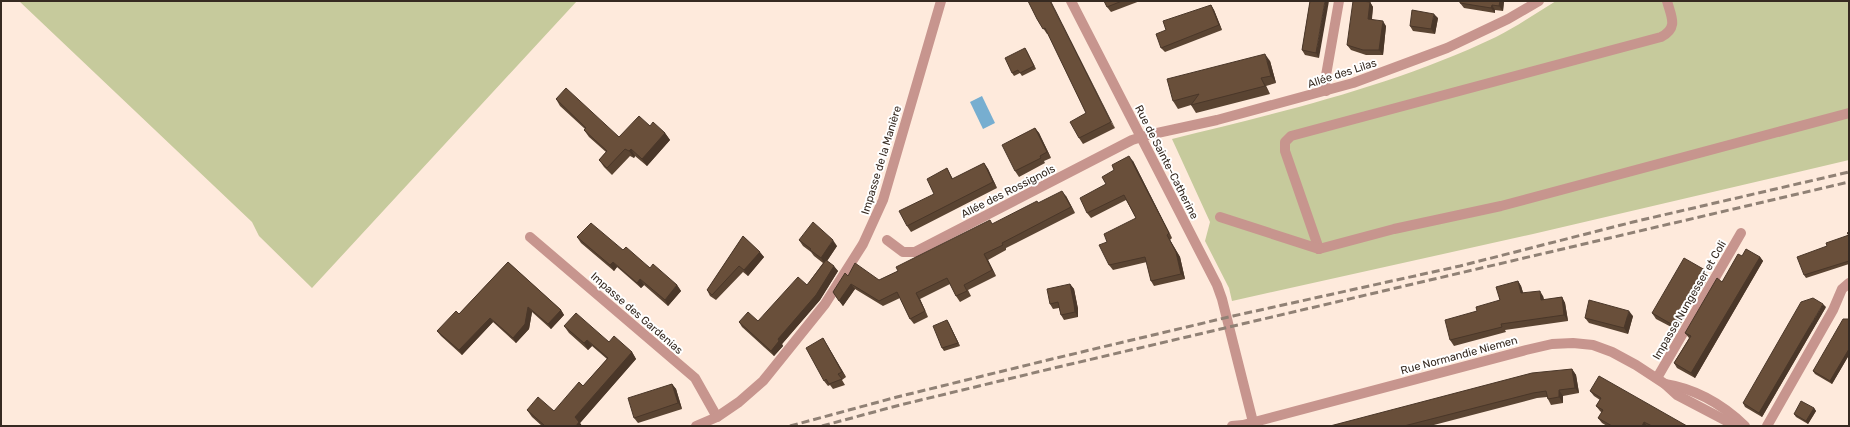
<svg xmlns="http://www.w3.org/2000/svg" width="1850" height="427" font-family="Rubik,sans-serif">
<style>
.green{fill:#c6ca9c}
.water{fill:#77aed0}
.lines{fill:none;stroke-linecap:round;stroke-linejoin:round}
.minor{stroke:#c7958e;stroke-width:10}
.rail{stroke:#908175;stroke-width:3;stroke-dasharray:8 4;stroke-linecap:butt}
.wall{fill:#5a4432}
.shaded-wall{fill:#4a3729}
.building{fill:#694f3a;stroke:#4a3729}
.labels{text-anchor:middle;stroke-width:4;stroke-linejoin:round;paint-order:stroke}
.street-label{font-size:11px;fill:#362a21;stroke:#fff}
</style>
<rect width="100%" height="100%" fill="#feeadc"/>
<g class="green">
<polygon points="19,1 577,1 312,288 259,236 252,222"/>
<path d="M1556 1H1849V160L1533 234 1232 301 1229 288 1205 241 1210 222 1172 139C1282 112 1393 86 1496 37 1516 27 1536 13 1556 1Z"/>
</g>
<polygon class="water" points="982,96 995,123 983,129 970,102"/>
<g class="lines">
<g class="minor">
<polyline points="1071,1 1217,285 1222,299 1254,426"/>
<path d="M1667 1C1671 16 1679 28 1661 37L1291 136 1285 142V151L1319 249 1394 229 1501 206 1849 113"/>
<polyline points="1326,91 1325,81 1339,1"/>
<polyline points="1220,217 1319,249"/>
<polyline points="530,237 695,378 717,417"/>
<polyline points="887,240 903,252 915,252 1132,140 1148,135 1217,120 1353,83 1447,48 1508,19 1539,1"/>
<polyline points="1657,378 1741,233"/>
<path d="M1665 384C1697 389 1722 404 1745 426"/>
<polyline points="696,426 717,417 739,402 763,381 825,304 863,244 883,200 941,1"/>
<polyline points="1232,426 1243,425 1526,350 1552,344 1573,343 1593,345 1612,352 1636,365 1665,384 1677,395 1736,426"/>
<polyline points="1767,426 1833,310 1842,289 1849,283"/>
</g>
<g class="rail">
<polyline points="790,426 897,397 1052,359 1233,316 1460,266 1633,222 1849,172"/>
<polyline points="822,426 900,405 1054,368 1849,182"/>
</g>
</g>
<g class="wall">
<polygon points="1028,1 1115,128 1083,144 1079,138 1086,113 1048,34 1047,34 1037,19"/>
<polygon points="1104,1 1140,1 1111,12 1107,7"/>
<polygon points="1310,1 1319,58 1305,55 1302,50"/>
<polygon points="1504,1 1503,11 1495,10 1495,13 1464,8 1460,3"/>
<polygon points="1370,2 1373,7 1372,19 1386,26 1383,55 1366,55 1351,50 1347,45"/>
<polygon points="1211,5 1214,10 1222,30 1165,52 1161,48 1166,30"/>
<polygon points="1438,18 1435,34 1413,31 1410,26"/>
<polygon points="1025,48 1036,69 1022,76 1020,73 1014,76 1012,73"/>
<polygon points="1270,61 1276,83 1266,86 1270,94 1196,113 1191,105 1178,109 1173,101"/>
<polygon points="556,99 619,137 650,126 665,133 670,140 647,166 635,156 634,158 630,156 612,175 604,167 599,160 606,152 589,137 584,130 585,129 560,106"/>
<polygon points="1035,128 1039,133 1051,158 1044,161 1045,163 1019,177 1015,171"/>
<polygon points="1133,161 1172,238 1170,240 1180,257 1185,279 1154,286 1151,281 1147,262 1113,270 1109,265 1107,242 1136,218 1126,200 1091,218 1087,213 1106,184"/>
<polygon points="984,163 988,169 997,188 911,232 907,226 934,194 947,168 953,179"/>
<polygon points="1066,196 1075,213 1006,248 1006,250 988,260 996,276 968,290 971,296 960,302 956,296 950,284 920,299 928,317 914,324 910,319 900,298 883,306 855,289 843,306 833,292 848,276 879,280 898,271 993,224 1038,203"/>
<polygon points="1849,232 1849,264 1806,278 1804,275 1827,246 1848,235 1847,233"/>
<polygon points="743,236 764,257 748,276 743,272 716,300 710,296 707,290"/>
<polygon points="577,237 623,250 677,285 681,291 668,306 644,285 641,288 617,267 614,271 581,243"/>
<polygon points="799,240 837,246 827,261 838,271 820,300 782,344 783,346 774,356 742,327 739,322 758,321 807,285 823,263 814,256 811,252 803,246"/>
<polygon points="1742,256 1760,257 1763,261 1695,378 1677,368 1674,363 1689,338 1685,333 1722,282"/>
<polygon points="508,262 561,310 564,315 551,329 532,312 529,329 516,343 493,322 462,355 441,336 437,331 459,314"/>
<polygon points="1705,270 1709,276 1677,330 1656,319 1652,313"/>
<polygon points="1518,281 1521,286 1523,293 1543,296 1544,300 1562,297 1565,303 1568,321 1505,330 1506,332 1454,346 1450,340 1500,300"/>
<polygon points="1070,284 1074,289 1078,309 1078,317 1064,320 1061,315 1059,308 1053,309 1050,304"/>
<polygon points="1826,307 1762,417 1745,407 1743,403"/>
<polygon points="1633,316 1628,334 1589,323 1585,318"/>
<polygon points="1849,319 1849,355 1832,384 1815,374 1813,371"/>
<polygon points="947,320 960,346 944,351 942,348"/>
<polygon points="564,326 609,342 632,352 636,359 580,423 582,426 542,426 532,417 527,410 554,411 583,386 607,359 592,346 588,350 569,333"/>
<polygon points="823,338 826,343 846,377 842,380 845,385 833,389 830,385 828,386 824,381"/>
<polygon points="1572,369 1576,375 1579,393 1563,396 1563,403 1551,405 1547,397 1537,398 1430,426 1330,426"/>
<polygon points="672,384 676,389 682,409 638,423 634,418"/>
<polygon points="1590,391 1687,426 1607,426 1602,423 1598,418 1602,413 1600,411 1596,406 1600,400 1594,396"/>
<polygon points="1814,408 1816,411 1808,424 1796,417 1794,414"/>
</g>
<g class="shaded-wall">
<polygon points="1050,1 1051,1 1115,128 1111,122"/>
<polygon points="1325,1 1329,1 1319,58 1316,53"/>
<polygon points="1500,1 1504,1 1503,11 1499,6"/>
<polygon points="1370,2 1373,7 1371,24 1368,19"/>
<polygon points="1211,5 1214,10 1222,30 1219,25"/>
<polygon points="1492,5 1495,10 1495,13 1491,8"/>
<polygon points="1434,14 1438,18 1435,34 1431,29"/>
<polygon points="1383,21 1386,26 1383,55 1379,50"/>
<polygon points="1025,48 1027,51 1036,69 1034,66"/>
<polygon points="1265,54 1270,61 1276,83 1271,76"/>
<polygon points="1261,78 1266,86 1270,94 1265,86"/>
<polygon points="1035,128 1039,133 1051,158 1047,152"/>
<polygon points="665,133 670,140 647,166 642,159"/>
<polygon points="631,149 635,156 634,158 629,151"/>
<polygon points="1129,156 1133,161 1172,238 1169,233"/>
<polygon points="984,163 988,169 997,188 993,182"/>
<polygon points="1062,191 1066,196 1075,213 1071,207"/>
<polygon points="1167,235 1170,240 1180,257 1185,279 1181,274"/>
<polygon points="833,240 837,246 825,264 821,258"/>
<polygon points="760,252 764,257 748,276 744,270"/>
<polygon points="984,254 988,260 996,276 992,270"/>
<polygon points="1760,257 1763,261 1695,378 1691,373"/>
<polygon points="613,262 617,267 614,271 610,265"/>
<polygon points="834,266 838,271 820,300 782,344 783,346 774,356 771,351 778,339"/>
<polygon points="1705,270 1709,276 1677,330 1673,325"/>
<polygon points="640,279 644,285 641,288 637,283"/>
<polygon points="1518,281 1521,286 1525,299 1521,293"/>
<polygon points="851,284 855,289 843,306 839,301"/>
<polygon points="1070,284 1074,289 1078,309 1078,317 1075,312"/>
<polygon points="677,285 681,291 668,306 665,300"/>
<polygon points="1540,291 1543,296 1545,305 1541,300"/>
<polygon points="916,293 920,299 928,317"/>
<polygon points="1562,297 1565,303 1568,321 1564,315"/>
<polygon points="1823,304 1826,307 1762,417 1759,413"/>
<polygon points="528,307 532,312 529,329 516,343 513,338"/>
<polygon points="561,310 564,315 551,329 548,324"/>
<polygon points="1629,311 1633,316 1628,334 1624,328"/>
<polygon points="490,318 493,322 462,355 459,350"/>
<polygon points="947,320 949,323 960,346 958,343"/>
<polygon points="823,338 826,343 846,377 842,372"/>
<polygon points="587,340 592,346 588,350 584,343"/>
<polygon points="1849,349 1849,355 1832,384 1830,381"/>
<polygon points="632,352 636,359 580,423 582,426 576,426 575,417"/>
<polygon points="1572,369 1576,375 1579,393 1575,388"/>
<polygon points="672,384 676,389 682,409 678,403"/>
<polygon points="1559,390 1563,396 1563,403 1559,397"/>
<polygon points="1814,408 1816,411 1808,424 1806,421"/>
<polygon points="1644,422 1647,426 1642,426"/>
</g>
<g class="building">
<polygon points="1028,1 1050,1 1111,122 1079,138 1070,122 1086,113 1045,28 1043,29 1037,19"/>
<polygon points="1104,1 1122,1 1107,7"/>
<polygon points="1310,1 1325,1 1316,53 1302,50"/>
<polygon points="1353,1 1362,1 1370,2 1368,19 1383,21 1379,50 1363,50 1347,45"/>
<polygon points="1460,1 1500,1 1499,6 1492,5 1491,8 1460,3"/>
<polygon points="1211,5 1219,25 1161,48 1156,34 1166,30 1163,21"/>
<polygon points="1412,10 1434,14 1431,29 1410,26"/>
<polygon points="1025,48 1034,66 1020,73 1018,70 1012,73 1005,58"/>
<polygon points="1265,54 1271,76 1261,78 1265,86 1191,105 1199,94 1173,101 1167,79"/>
<polygon points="566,88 619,137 639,116 650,126 653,122 665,133 642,159 631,149 629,151 625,149 607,168 599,160 607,151 584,130 586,128 556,99"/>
<polygon points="1035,128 1047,152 1040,156 1041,158 1015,171 1002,145"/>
<polygon points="1129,156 1169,233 1167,235 1176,252 1181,274 1151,281 1145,257 1109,265 1099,245 1107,242 1104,234 1136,218 1124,195 1087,213 1080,198 1106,184 1102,177 1114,170 1112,165"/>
<polygon points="984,163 993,182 907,226 899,211 934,194 927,179 947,168 952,179"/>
<polygon points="1062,191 1071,207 1002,243 1003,245 984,254 992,270 964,285 967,291 956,296 947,278 916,293 925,311 910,319 897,292 879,301 851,284 839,301 833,292 845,273 848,276 855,263 879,280 898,271 896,267 990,220 992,224 1037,201 1038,203"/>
<polygon points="813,222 833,240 821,258 810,250 811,249 799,240"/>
<polygon points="591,223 623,250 626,247 650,268 653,264 677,285 665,300 640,279 637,283 613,262 610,265 577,237"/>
<polygon points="1849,232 1849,261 1804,275 1797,257 1827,246 1826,243 1849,235 1847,233"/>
<polygon points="743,236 760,252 744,270 739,266 712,295 707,290"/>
<polygon points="1746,249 1760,257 1691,373 1674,363 1691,336 1685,333 1717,278 1722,282 1738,254 1742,256"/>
<polygon points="1684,258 1705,270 1673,325 1652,313"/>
<polygon points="826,260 834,266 816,295 778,339 779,341 771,351 739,322 748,312 758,321 798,277 807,285"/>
<polygon points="508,262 561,310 548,324 528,307 525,324 513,338 490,318 459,350 437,331 456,311 459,314"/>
<polygon points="1518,281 1521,293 1540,291 1541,300 1562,297 1564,315 1501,324 1502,327 1450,340 1445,320 1477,311 1476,307 1500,300 1496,287"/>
<polygon points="1070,284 1074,304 1075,312 1061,315 1058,302 1050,304 1047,289"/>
<polygon points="1813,298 1823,304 1759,413 1743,403 1801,302"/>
<polygon points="1589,300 1629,311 1624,328 1585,318"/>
<polygon points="576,313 609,342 614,336 632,352 575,417 579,422 576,426 545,426 527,410 538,397 554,411 579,382 583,386 608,358 587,340 584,343 564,326"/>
<polygon points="1843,319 1849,319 1849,349 1830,381 1813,371"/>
<polygon points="947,320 958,343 942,348 933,326"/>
<polygon points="823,338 842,372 838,374 842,379 829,384 826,379 824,381 806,348"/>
<polygon points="1572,369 1575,388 1559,390 1559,397 1548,399 1546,391 1533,393 1404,426 1330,426 1532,373"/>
<polygon points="1599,376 1687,426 1652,426 1644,422 1642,426 1612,426 1598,418 1603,410 1596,406 1601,398 1590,391"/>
<polygon points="672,384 678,403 634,418 628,398"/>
<polygon points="1801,401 1814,408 1806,421 1794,414"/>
</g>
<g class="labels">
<g class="street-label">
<text transform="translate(1342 73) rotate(-18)" y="4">Allée des Lilas</text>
<text transform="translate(881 160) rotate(-73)" y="4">Impasse de la Manière</text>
<text transform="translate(1167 162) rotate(63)" y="4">Rue de Sainte-Catherine</text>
<text transform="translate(1008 191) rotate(-27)" y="4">Allée des Rossignols</text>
<text transform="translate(1689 300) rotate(-60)" y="4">Impasse Nungesser et Coli</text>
<text transform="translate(637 313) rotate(41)" y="4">Impasse des Gardenias</text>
<text transform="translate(1459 355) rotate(-15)" y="4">Rue Normandie Niemen</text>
</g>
</g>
<rect width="1850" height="427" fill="none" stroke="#362a21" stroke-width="4"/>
</svg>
